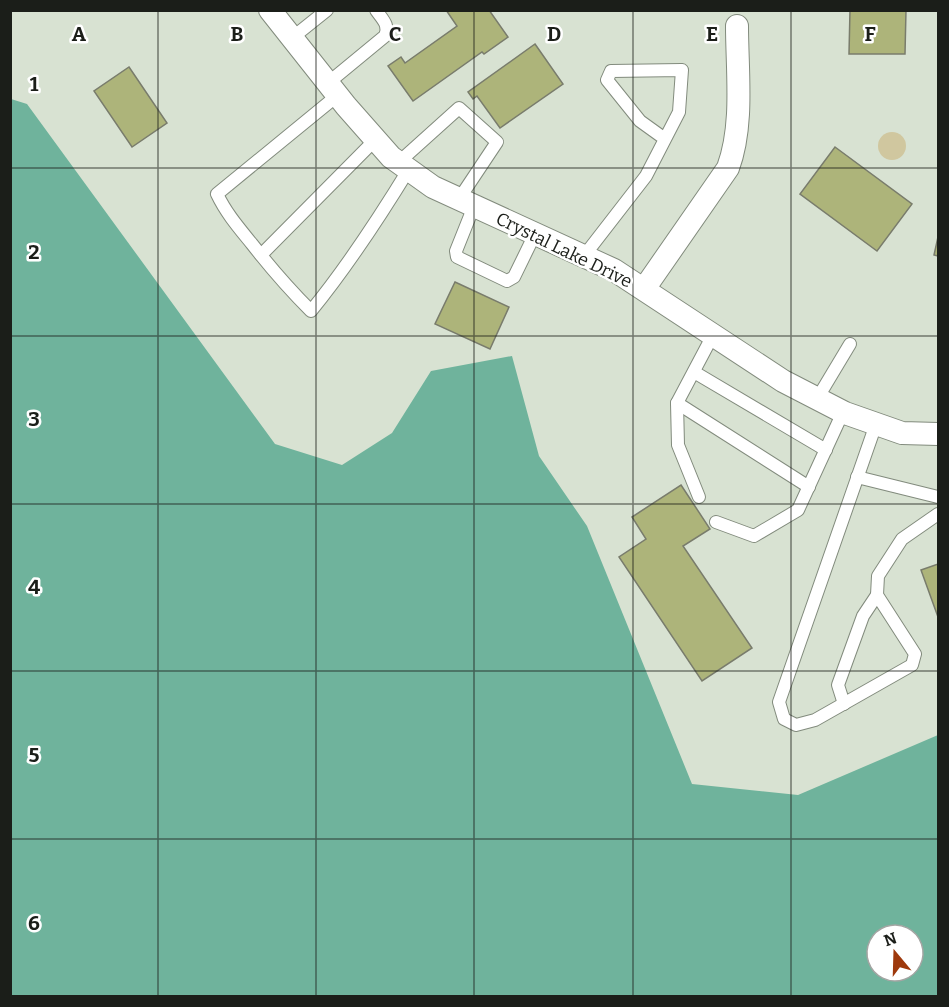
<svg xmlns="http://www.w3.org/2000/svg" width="949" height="1007" font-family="Bitter,serif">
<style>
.green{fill:#d0c79f}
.water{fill:#6fb39c;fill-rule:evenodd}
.building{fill:#adb47a;stroke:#797c6c;stroke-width:1.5}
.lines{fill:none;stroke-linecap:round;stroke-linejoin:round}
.lane-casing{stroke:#828b7d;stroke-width:14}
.street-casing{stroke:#828b7d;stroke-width:24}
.lane{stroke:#fff;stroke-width:12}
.street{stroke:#fff;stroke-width:22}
.grid{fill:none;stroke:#1b1e19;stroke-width:1.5;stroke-opacity:0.55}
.labels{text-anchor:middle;stroke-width:5;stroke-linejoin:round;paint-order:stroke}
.street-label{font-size:18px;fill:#1b1e19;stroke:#fff}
.grid-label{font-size:20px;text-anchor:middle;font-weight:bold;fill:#1b1e19;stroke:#fff;stroke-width:5;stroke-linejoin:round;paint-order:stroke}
</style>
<rect width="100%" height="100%" fill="#d8e2d2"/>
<circle class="green" cx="892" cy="146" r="14"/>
<path class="water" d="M11 99 27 104 275 444 342 465 392 433 431 371 512 356 539 456 587 526 692 784 798 795 938 735V996H11ZM877 935H913V971H877Z"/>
<g class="building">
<polygon points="446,10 489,10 508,37 484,54 482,52 413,101 388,66 401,57 405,63 457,26"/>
<polygon points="850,10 906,10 905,54 849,54"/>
<polygon points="535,44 563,84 500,128 477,96 473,99 468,92"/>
<polygon points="129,67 167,123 132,147 94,91"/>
<polygon points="835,147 912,204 877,251 800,194"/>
<polygon points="938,237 938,256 934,255"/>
<polygon points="455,282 509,307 490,349 435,324"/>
<polygon points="681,485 710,529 683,546 752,648 702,681 619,557 646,539 632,517"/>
<polygon points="938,564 938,617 921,570"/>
</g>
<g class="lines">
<defs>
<g id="lane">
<polyline points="292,38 327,10"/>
<path d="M328 83 385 36C390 25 382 19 376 10"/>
<path d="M338 95 217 194C226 213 239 228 252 244 270 267 289 289 311 311 347 267 379 218 409 169"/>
<polyline points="399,162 459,108 497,142 459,199"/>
<polyline points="474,206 456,251 457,257 507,281 514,277 535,234"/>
<polyline points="261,255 376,139"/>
<polyline points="584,256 646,176 679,112 682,70 611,71 607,80 640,121 665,139"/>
<polyline points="694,372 826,450"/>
<polyline points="817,399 850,344"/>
<polyline points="677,403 809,487"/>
<polyline points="876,424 779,702 784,719 796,725 815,720 912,665 915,654 877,595 878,576 902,539 938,514"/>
<polyline points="857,477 938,497"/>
<polyline points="699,497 678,445 677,403 713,335"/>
<polyline points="716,522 754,536 798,510 843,412"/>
<polyline points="844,704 838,685 863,616 877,595"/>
</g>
<g id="street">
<polyline points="270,10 346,106 391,157 433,187 614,270 783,381 845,413 902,433 938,434"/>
<path d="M644 289 728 168C744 125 737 71 737 26"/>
</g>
</defs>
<use href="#lane" class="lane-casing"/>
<use href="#street" class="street-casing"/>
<use href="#lane" class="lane"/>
<use href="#street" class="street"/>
</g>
<path class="grid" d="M158 10V996M316 10V996M474 10V996M633 10V996M791 10V996M10 168H938M10 336H938M10 504H938M10 671H938M10 839H938"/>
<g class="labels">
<g class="street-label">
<text transform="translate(564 250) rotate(26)" y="6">Crystal Lake Drive</text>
</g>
</g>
<g class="grid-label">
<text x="79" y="41">A</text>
<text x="237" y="41">B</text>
<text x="395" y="41">C</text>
<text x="554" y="41">D</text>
<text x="712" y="41">E</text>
<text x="870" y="41">F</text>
<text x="34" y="91">1</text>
<text x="34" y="259">2</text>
<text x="34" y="426">3</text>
<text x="34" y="594">4</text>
<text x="34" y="762">5</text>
<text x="34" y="930">6</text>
</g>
<rect width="949" height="1007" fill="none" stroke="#1b1e19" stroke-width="24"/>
<g transform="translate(895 953) rotate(341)"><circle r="28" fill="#ffffff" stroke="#a4a5a3" stroke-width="1.5"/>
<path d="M0-4.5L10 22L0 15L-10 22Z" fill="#9e390c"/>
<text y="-9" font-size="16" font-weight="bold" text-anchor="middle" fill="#1b1e19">N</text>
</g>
</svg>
